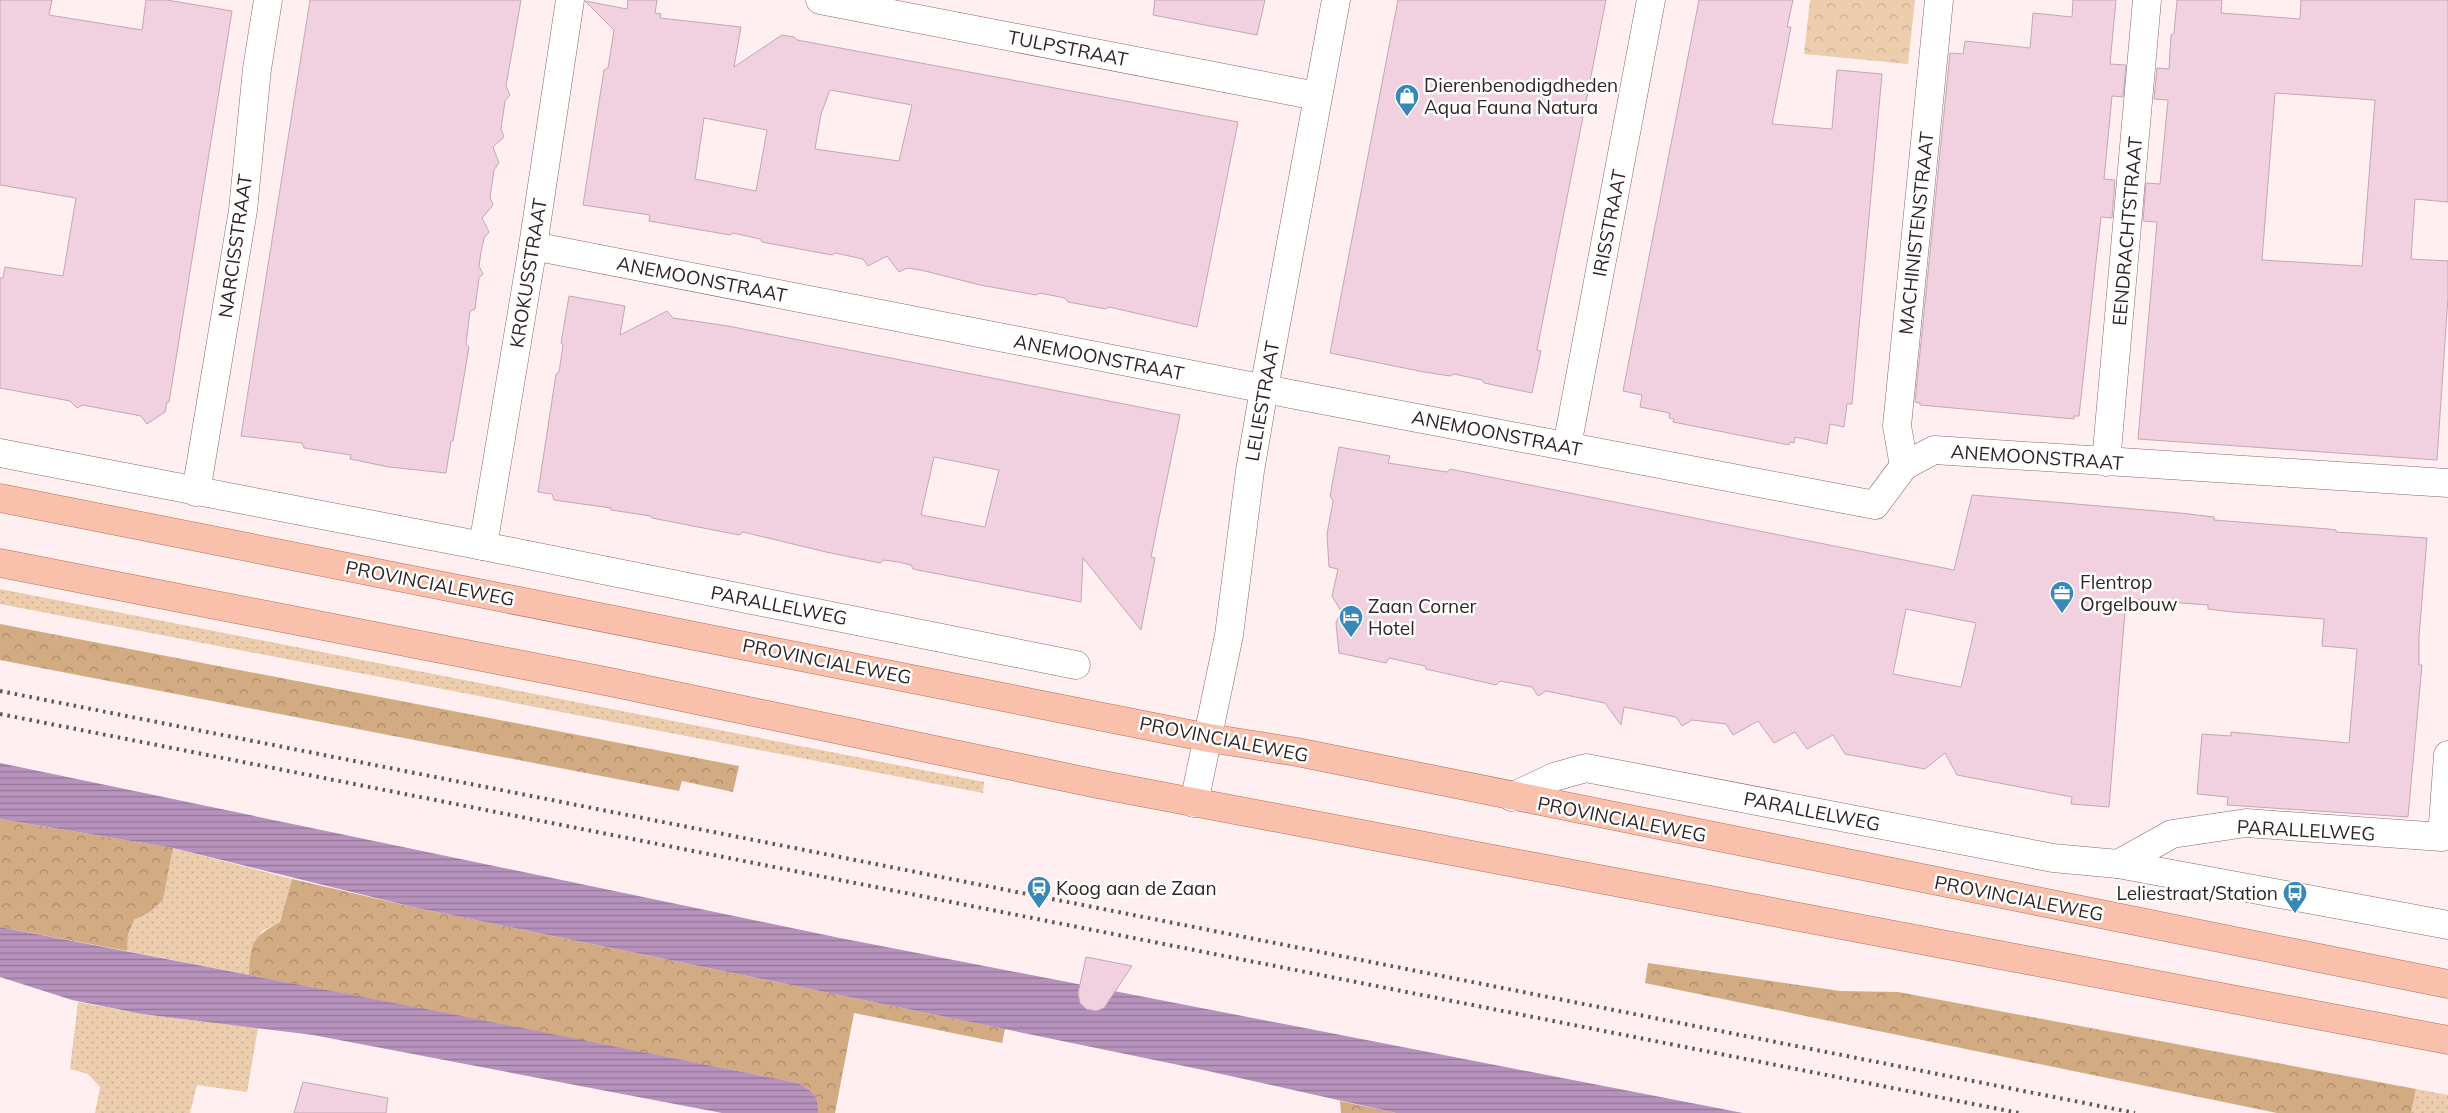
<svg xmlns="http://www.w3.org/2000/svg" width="2448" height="1113" font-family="Mulish,sans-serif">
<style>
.grass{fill:url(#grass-dots)}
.forest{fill:url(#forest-crowns)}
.park{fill:url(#park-crowns)}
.water{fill:url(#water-rules)}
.building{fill:#f1d0e0;stroke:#c5a6b5;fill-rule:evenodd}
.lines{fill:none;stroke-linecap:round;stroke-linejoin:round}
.street-casing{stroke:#88686a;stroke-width:29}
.secondary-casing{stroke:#88686a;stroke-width:29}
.primary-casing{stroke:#b16e58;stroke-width:29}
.street{stroke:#fff;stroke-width:28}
.secondary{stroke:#fff;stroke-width:28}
.primary{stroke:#f9c0ab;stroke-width:28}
.rail{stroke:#645556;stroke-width:4;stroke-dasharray:2.5 5;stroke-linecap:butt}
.labels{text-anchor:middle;stroke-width:5;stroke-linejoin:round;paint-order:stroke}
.street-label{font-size:19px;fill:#322425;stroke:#fff}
.poi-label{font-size:19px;fill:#322425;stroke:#fff;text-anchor:start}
</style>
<defs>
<pattern id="grass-dots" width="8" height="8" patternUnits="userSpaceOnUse" patternTransform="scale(1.25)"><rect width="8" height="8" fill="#eccdad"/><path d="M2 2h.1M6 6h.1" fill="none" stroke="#cbb095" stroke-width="1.8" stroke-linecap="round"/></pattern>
<pattern id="forest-crowns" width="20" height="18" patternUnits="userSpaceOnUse" patternTransform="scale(1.25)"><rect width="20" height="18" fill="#d2ab82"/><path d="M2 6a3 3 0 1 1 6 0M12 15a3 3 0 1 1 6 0" fill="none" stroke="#ab8b6a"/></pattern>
<pattern id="park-crowns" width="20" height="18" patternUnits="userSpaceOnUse" patternTransform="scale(1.25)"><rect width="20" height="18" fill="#eccdad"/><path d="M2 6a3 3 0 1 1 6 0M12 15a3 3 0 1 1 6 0" fill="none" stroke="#cbb095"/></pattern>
<pattern id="water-rules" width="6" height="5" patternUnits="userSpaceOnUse" patternTransform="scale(1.25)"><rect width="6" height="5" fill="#b692bd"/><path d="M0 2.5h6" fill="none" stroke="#957799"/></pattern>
</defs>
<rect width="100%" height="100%" fill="#ffeff0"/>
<g class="grass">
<polygon points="0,589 984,782 983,793 0,604"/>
<polygon points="173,848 292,879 280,922 262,931 250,959 249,975 127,951 128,935 134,920 150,912 163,900"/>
<polygon points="78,1002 143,1014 258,1028 247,1092 197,1085 190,1113 95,1113 100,1087 88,1074 70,1069"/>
<polygon points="2416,1089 2448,1095 2448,1113 2411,1113"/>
</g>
<g class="forest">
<polygon points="0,624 739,766 733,792 682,781 679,791 0,660"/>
<polygon points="0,819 173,848 163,900 150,912 134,920 128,935 127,951 0,927"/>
<path d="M292 879 417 908 1005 1029 1002 1043 854 1013 835 1113H818C820 1095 812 1091 798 1083L249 975C250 944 252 937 280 922Z"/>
<polygon points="1648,963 1840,991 1898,992 2416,1089 2411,1113 2277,1113 1645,983"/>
<polygon points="1340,1101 1396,1113 1341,1113"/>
</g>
<polygon class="park" points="1810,0 1915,0 1908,64 1804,54"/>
<g class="water">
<polygon points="0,763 840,938 1743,1113 1396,1113 1208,1071 417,908 173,848 0,819"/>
<path d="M0 927 441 1012 798 1083C812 1091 820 1095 818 1113H722L313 1035 142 1014 72 1000 0 977Z"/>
</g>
<g class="building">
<polygon points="0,0 52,0 49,15 142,30 146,0 167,0 232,11 169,402 167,402 165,412 147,424 141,416 83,405 77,408 70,401 0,388 0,278 3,278 5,267 63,276 76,198 0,185"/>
<polygon points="310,0 521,0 506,86 510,95 505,101 501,129 504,137 493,147 499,163 494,170 492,184 490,197 493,205 482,218 489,232 484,238 481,252 479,266 483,274 479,278 475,309 470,311 466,344 469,347 453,441 451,441 446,473 389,467 350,459 351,455 304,448 302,443 241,436"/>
<path d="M628 0H657L655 13 661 14 660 18 741 27 734 67 782 35 794 37 797 40 1238 122 1197 327 1109 307 1106 309 1068 302 1065 298 1040 293 1036 295 980 285 921 270 907 268 899 272 887 256 868 266 863 259 835 253 832 255 762 242 760 239 733 233 730 235 649 221 650 215 583 205 604 70 608 68 614 30 585 1 627 9ZM830 90 912 105 899 161 815 149 821 114ZM704 118 767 130 756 191 695 179Z"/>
<polygon points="1155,0 1265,0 1257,35 1153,15"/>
<polygon points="1398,0 1606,0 1537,350 1541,351 1532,393 1484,383 1482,380 1454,374 1450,376 1424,372 1330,353"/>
<polygon points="1699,0 1793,0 1787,27 1791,27 1772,124 1832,129 1837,70 1882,74 1852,404 1847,404 1844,427 1830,424 1827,444 1795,437 1794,443 1790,442 1789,445 1673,422 1674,419 1669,418 1670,413 1640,407 1642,395 1623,391"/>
<polygon points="2073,0 2116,0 2110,64 2126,65 2123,97 2112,96 2104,179 2115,180 2112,218 2101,217 2079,416 2074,416 2074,419 1920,405 1920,403 1915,402 1950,53 1963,54 1965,41 2030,48 2033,13 2072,17"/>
<path d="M2177 0H2222L2221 13 2300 19 2301 0H2448V202L2415 199 2411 259 2448 261V297L2437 460 2138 439 2157 222 2143 221 2146 183 2160 184 2168 100 2154 99 2157 68 2169 69 2171 35 2174 33ZM2275 93 2375 100 2362 266 2262 260Z"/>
<path d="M569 296 625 306 620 335 667 311 673 318 728 326 1180 415 1151 557 1155 558 1141 630 1083 558 1081 602 913 569 911 565 898 562 884 560 880 563 826 552 743 532 739 535 652 518 651 516 611 510V508L554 500 552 494 538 492 556 374 559 372 561 359 563 345 561 343ZM934 457 999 470 985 527 921 515Z"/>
<path d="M1339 447 1390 456 1388 463 1447 472 1450 469 1954 570 1972 495 2180 513 2214 517V520L2329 529 2336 530V532L2427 538 2419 637V665H2422L2408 817 2227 805 2228 797 2197 794 2202 734 2231 736V732L2349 743 2357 649 2322 646 2324 619 2233 612 2208 609V605L2126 599 2109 807 2071 804 2072 797 1957 775 1945 753 1925 769 1845 754 1833 735 1807 749 1795 732 1774 743 1758 721 1733 735 1726 724 1692 720 1682 726 1676 717 1624 707 1621 725 1605 703 1546 691 1538 696 1532 687 1500 681 1496 685 1426 669 1425 666 1389 658 1386 663 1339 653 1336 623 1341 611 1332 596 1338 569 1329 567 1327 534 1333 501 1330 496ZM1906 609 1976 623 1961 687 1893 674Z"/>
<polygon points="1086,957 1132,966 1104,1008 1096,1011 1086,1009 1080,1003 1078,993"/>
<polygon points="303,1082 388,1098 386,1113 294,1113"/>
</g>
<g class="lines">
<defs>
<g id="street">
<polyline points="820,0 1317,96"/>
<polyline points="533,246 1296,395 1875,505 1904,466 1934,450 2448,483"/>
<polyline points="1567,446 1651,0"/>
<polyline points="0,453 483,546 1076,665"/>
<polyline points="2106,462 2147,0"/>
<polyline points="1904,466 1897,426 1939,0"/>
<polyline points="196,492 243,210 257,69 268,0"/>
<polyline points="483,546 533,246 570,0"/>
<polyline points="1512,797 1554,777 1586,768 2053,858 2118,864 2448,925"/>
<polyline points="2118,864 2172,834 2246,823 2442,837 2448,755"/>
</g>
<polyline id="secondary" points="1194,803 1229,635 1250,471 1264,389 1336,0"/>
<g id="primary">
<polyline points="0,498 1209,738 1297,752 2448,984"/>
<polyline points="0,563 610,682 1098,784 2448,1040"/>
</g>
</defs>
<use href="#street" class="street-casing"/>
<use href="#secondary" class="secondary-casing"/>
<use href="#primary" class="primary-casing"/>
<use href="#street" class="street"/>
<use href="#secondary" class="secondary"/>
<use href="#primary" class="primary"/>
<g class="rail">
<polyline points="0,691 2135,1113"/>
<polyline points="0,714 2019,1113"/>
</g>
</g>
<defs>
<symbol id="shop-pin" viewBox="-11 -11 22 30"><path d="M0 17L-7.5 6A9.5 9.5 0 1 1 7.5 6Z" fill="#3887b9" stroke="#fff"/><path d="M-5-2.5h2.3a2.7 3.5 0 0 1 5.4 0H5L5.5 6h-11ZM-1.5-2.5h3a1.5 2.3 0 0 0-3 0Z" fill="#fff"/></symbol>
<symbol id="office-pin" viewBox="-11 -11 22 30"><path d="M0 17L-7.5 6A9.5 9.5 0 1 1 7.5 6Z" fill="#3887b9" stroke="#fff"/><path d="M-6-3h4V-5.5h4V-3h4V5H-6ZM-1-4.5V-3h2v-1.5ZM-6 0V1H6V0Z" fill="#fff"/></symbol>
<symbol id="hotel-pin" viewBox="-11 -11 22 30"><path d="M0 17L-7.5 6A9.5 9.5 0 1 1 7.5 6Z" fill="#3887b9" stroke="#fff"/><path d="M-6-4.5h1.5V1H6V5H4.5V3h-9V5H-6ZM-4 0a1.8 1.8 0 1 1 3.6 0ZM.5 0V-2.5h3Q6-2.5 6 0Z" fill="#fff"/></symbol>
<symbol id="station-pin" viewBox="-11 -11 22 30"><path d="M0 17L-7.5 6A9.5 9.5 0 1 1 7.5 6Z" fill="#3887b9" stroke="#fff"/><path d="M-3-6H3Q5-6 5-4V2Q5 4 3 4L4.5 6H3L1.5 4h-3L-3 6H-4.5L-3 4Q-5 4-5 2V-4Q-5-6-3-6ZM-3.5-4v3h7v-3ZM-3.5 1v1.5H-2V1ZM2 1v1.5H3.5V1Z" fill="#fff"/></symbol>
<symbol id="bus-pin" viewBox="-11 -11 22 30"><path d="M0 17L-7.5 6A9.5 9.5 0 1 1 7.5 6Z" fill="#3887b9" stroke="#fff"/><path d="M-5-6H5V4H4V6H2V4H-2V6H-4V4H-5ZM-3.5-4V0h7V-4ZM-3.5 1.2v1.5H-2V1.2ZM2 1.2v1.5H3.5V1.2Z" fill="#fff"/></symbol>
</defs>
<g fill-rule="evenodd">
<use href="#shop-pin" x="1393" y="82" width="28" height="38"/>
<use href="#office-pin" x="2048" y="579" width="28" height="38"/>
<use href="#hotel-pin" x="1337" y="603" width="28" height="38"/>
<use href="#station-pin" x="1025" y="874" width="28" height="38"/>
<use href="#bus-pin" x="2281" y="879" width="28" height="38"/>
</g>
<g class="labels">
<g class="street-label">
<text transform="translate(1068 48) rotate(11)" y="7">TULPSTRAAT</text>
<text transform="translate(1609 223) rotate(-79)" y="7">IRISSTRAAT</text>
<text transform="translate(2127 231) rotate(-85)" y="7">EENDRACHTSTRAAT</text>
<text transform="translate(1916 233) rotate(-84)" y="7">MACHINISTENSTRAAT</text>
<text transform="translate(235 246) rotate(-82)" y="7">NARCISSTRAAT</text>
<text transform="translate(528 273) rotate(-81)" y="7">KROKUSSTRAAT</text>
<text transform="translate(702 279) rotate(11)" y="7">ANEMOONSTRAAT</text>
<text transform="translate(1099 357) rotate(11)" y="7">ANEMOONSTRAAT</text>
<text transform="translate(1262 401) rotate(-80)" y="7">LELIESTRAAT</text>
<text transform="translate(1497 433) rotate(11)" y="7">ANEMOONSTRAAT</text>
<text transform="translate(2037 457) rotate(4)" y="7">ANEMOONSTRAAT</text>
<text transform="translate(430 583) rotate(11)" y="7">PROVINCIALEWEG</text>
<text transform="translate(779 605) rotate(11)" y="7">PARALLELWEG</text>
<text transform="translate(827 661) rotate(11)" y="7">PROVINCIALEWEG</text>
<text transform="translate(1224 739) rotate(11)" y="7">PROVINCIALEWEG</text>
<text transform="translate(1812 811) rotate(11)" y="7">PARALLELWEG</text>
<text transform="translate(1622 819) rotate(11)" y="7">PROVINCIALEWEG</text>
<text transform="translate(2306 830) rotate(3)" y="7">PARALLELWEG</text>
<text transform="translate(2019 898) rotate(11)" y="7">PROVINCIALEWEG</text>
</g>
<g class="poi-label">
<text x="1424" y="92">Dierenbenodigdheden<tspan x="1424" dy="22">Aqua Fauna Natura</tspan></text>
<text x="2080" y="589">Flentrop<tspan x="2080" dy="22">Orgelbouw</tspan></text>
<text x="1368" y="613">Zaan Corner<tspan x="1368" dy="22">Hotel</tspan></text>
<text x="1056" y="895">Koog aan de Zaan</text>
<text x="2278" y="900" text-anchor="end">Leliestraat/Station</text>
</g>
</g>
</svg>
